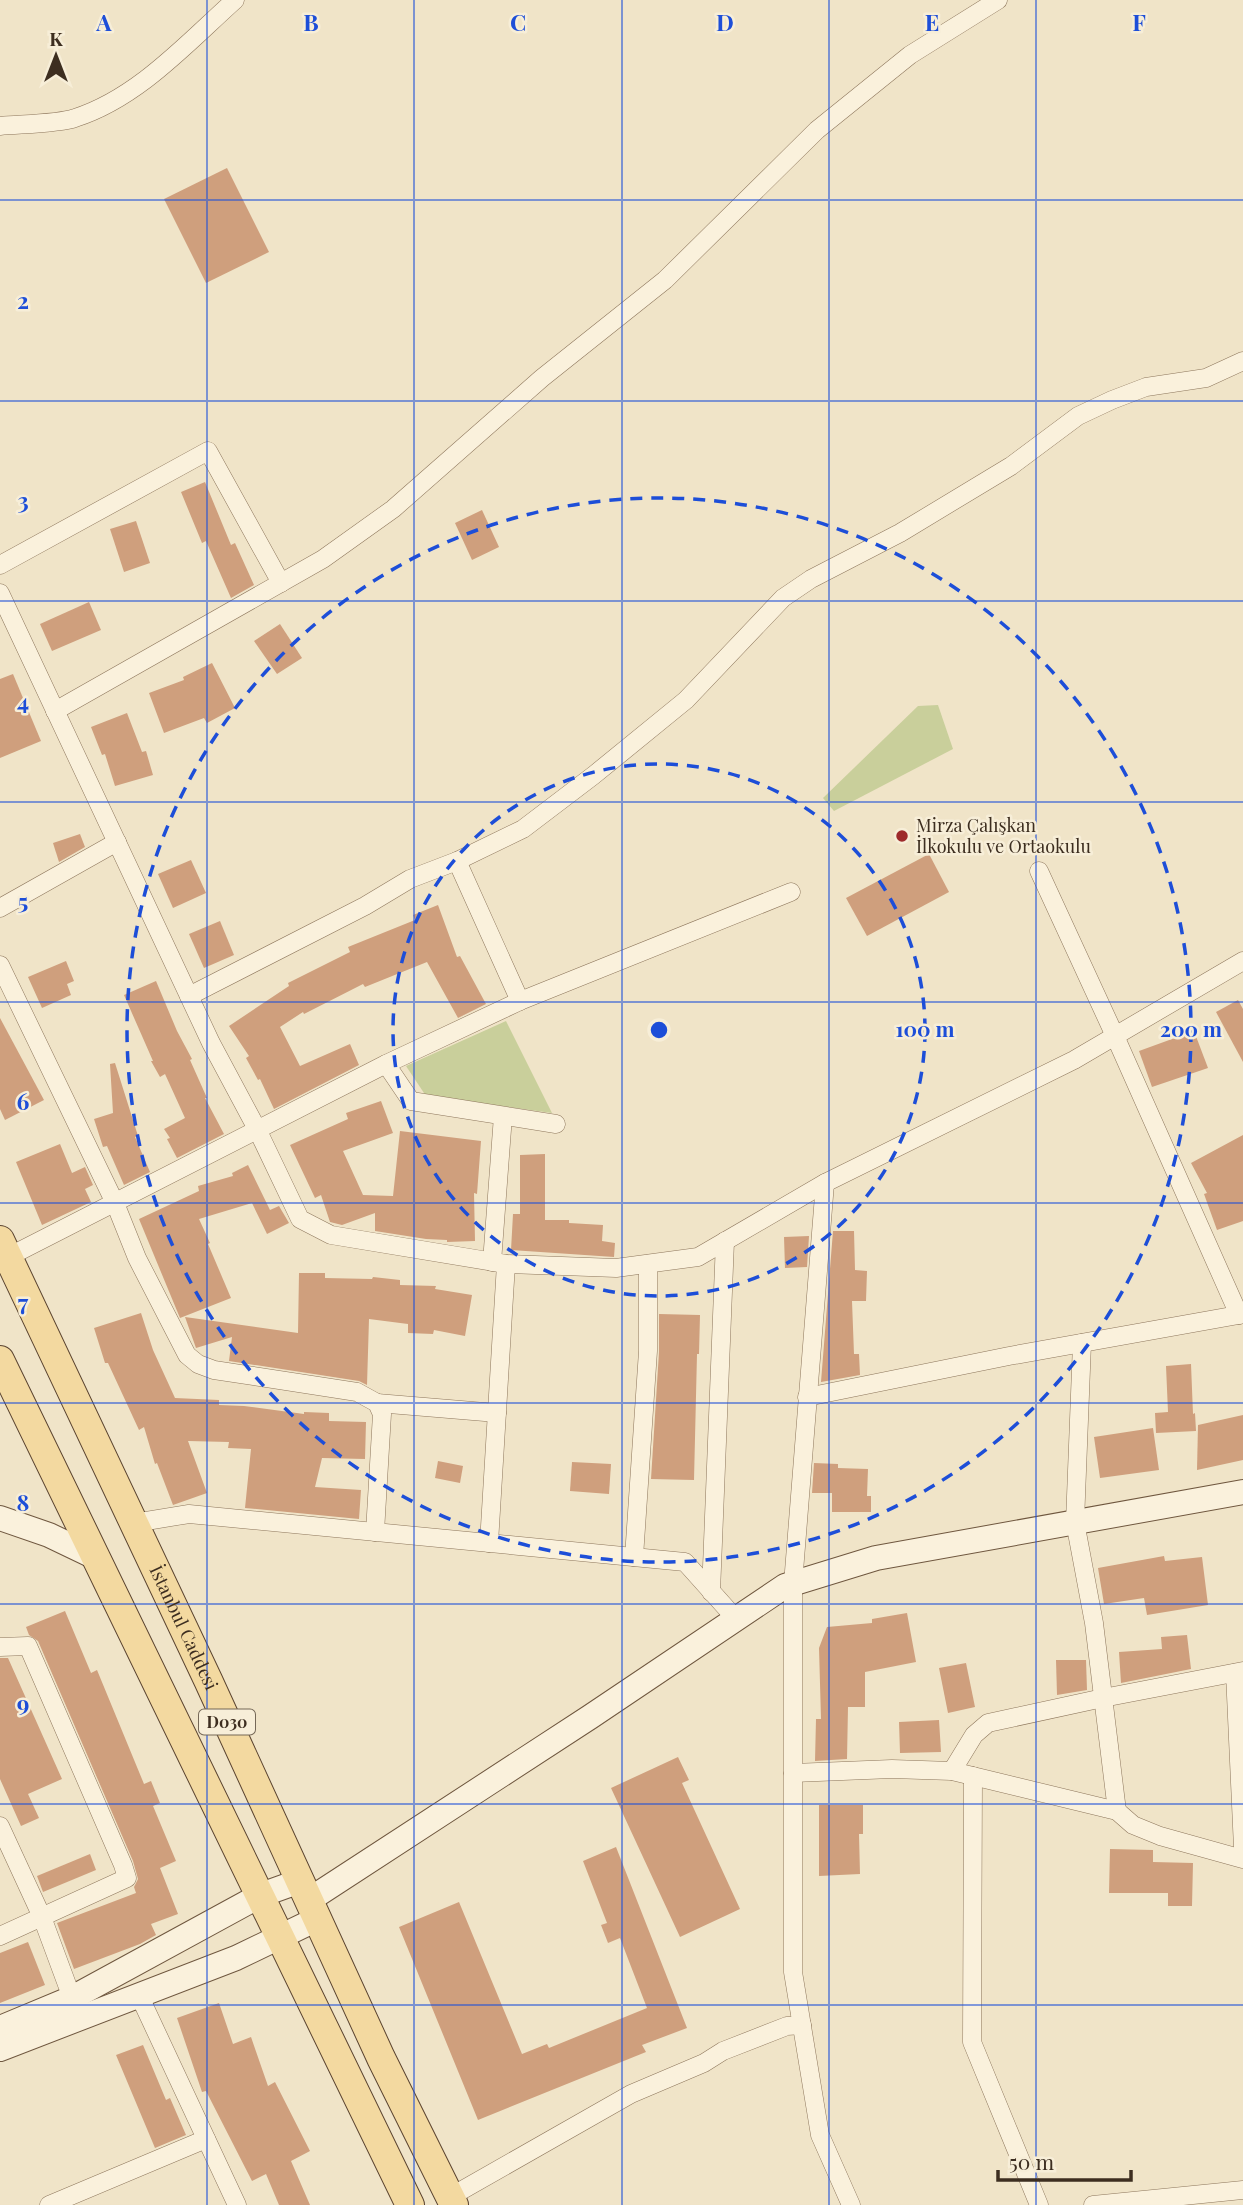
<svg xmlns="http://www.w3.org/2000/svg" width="1243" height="2205" font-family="'Playfair Display',serif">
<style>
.green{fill:#c9cf9b}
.building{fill:#cf9f7d}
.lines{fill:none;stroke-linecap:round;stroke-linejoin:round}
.street-casing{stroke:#8d765c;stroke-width:19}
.secondary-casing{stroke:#6f573f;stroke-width:26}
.primary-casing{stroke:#5b4430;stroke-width:30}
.street{stroke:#faf1dc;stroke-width:18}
.secondary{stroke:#faf1dc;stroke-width:24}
.primary{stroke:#f3d9a0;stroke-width:28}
.grid{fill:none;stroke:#1d4ed8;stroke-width:2;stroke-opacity:0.55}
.ring{fill:none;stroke:#1d4ed8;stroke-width:3.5;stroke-dasharray:12 9}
.poi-dot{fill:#9e2a2b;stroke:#f7eed8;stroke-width:2.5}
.labels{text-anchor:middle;stroke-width:5;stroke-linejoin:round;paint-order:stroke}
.shield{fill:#f7eed8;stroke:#756857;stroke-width:2}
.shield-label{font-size:16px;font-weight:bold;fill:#3d2e20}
.poi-label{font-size:18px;fill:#3d2e20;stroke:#f7eed8;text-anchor:start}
.street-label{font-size:18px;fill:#3d2e20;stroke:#f7eed8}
.grid-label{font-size:23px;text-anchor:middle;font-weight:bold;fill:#1d4ed8;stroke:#f7eed8;stroke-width:5;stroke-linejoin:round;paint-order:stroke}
.centre{fill:#1d4ed8;stroke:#f7eed8;stroke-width:3.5}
.ring-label{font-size:21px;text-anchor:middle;font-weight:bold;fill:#1d4ed8;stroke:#f7eed8;stroke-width:5;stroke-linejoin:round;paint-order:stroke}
</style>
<rect width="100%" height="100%" fill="#f0e4c8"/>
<g class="green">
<polygon points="938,705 953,749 834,811 823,798 918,706"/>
<polygon points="506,1021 552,1113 426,1096 406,1066"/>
</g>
<g class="building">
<polygon points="227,168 269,252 206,283 164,199"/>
<polygon points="205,482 231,545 235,543 254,585 231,598 206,541 202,543 181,492"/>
<polygon points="482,510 499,547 472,560 455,523"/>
<polygon points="136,521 150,563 124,572 110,529"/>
<polygon points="89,602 101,630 52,651 40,624"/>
<polygon points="280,624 302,658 277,674 254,641"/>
<polygon points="212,663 235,708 207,723 204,718 164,733 149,693 184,680 183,677"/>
<polygon points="13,674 41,741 0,758 0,679"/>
<polygon points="127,713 142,752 146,751 153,775 115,786 105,754 102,755 91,727"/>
<polygon points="80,834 85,847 59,862 53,843"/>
<polygon points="929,854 949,892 867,936 846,898"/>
<polygon points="191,860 206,893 173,908 158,874"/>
<polygon points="438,905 457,957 460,956 486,1004 458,1018 427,962 365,987 363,984 304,1014 303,1012 280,1027 300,1066 350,1044 359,1065 274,1109 260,1079 258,1080 246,1058 249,1056 229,1026 289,986 288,983 350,952 348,947 415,920 413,915"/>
<polygon points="220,921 234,955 204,968 189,934"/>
<polygon points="66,961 74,981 67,984 71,995 42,1008 28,977"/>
<polygon points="156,981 177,1031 192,1059 190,1060 207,1098 205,1098 224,1134 177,1158 167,1139 170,1138 164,1129 185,1118 165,1074 160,1077 151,1061 153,1061 124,995"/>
<polygon points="1238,1000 1243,1009 1243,1062 1216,1012"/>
<polygon points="0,1018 44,1100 5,1120 0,1109"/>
<polygon points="1194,1031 1208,1068 1152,1087 1139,1051"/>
<polygon points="115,1063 138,1136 135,1137 150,1172 124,1185 107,1146 103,1147 94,1119 113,1113 110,1064"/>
<polygon points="381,1101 393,1133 343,1151 363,1195 393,1196 400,1131 481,1141 477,1194 474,1193 475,1241 447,1242 447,1240 426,1239 375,1231 375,1213 342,1225 330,1222 321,1195 315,1198 290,1145 348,1119 346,1113"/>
<polygon points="1243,1135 1243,1221 1217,1230 1204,1194 1207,1193 1191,1163"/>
<polygon points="60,1144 72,1173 85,1167 93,1185 85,1189 91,1202 42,1225 16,1162"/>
<polygon points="545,1154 545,1220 569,1220 569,1223 603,1225 602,1241 615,1243 614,1257 511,1250 513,1214 520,1214 520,1155"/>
<polygon points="248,1165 270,1210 279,1206 289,1223 267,1234 252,1203 199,1219 210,1243 208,1244 231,1298 180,1318 139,1219 199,1191 198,1186 233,1176 232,1173"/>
<polygon points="833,1231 854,1231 855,1270 867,1271 866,1301 852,1301 854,1354 859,1354 860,1375 821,1382"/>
<polygon points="809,1236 807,1267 785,1268 784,1237"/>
<polygon points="299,1273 325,1273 325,1278 372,1279 373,1277 400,1280 400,1285 436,1286 435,1289 472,1295 465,1336 434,1330 433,1334 408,1333 408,1324 369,1319 367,1385 359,1381 229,1361 232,1337 196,1348 185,1317 298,1333"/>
<polygon points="141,1313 153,1350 175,1398 219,1400 219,1405 244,1406 304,1414 304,1412 329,1413 329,1421 366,1422 365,1459 322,1458 315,1487 361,1490 359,1519 245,1508 251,1449 228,1448 229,1442 188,1441 207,1493 173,1505 157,1463 155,1464 144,1427 139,1430 108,1363 105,1363 94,1328"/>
<polygon points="659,1314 700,1315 699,1354 697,1354 694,1480 651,1479 659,1352"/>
<polygon points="1191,1364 1193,1414 1195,1413 1196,1431 1156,1433 1155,1413 1168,1412 1166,1366"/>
<polygon points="1243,1415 1243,1460 1197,1470 1198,1425"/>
<polygon points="1153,1428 1159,1470 1100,1478 1094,1437"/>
<polygon points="438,1461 463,1466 460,1483 435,1478"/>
<polygon points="572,1462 611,1464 609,1494 570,1491"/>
<polygon points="814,1463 838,1464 838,1468 868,1469 867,1496 871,1496 871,1512 832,1512 832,1493 812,1493"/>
<polygon points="1164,1556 1165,1561 1202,1557 1208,1605 1147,1615 1144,1598 1104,1604 1098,1568"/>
<polygon points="65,1611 91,1673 97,1670 144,1784 151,1781 160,1803 153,1806 176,1861 160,1868 178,1914 151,1924 156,1935 140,1944 74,1969 57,1923 136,1893 134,1887 138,1879 133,1861 38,1641 29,1635 26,1627"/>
<polygon points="907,1613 916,1662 865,1672 865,1707 848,1707 847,1759 815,1761 816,1719 821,1719 819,1648 827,1627 872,1623 872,1619"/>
<polygon points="1187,1635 1191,1669 1121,1683 1119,1652 1162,1649 1161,1637"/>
<polygon points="0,1658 8,1658 62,1779 28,1794 39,1818 21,1826 0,1779"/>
<polygon points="1056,1660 1086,1660 1087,1690 1057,1695"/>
<polygon points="966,1663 975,1707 948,1713 939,1668"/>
<polygon points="939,1720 941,1752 900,1753 899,1722"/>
<polygon points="678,1757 689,1780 682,1783 740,1909 680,1937 611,1788"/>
<polygon points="819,1805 863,1805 863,1834 859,1834 860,1874 819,1876"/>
<polygon points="616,1847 687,2028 642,2045 646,2052 478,2120 399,1927 459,1902 522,2054 547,2044 549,2048 647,2008 620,1938 608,1943 601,1925 607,1923 583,1861"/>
<polygon points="1110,1849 1153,1850 1153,1862 1193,1863 1192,1906 1168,1906 1168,1893 1109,1893"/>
<polygon points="90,1854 96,1870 43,1892 37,1876"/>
<polygon points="28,1942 45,1985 0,2003 0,1953"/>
<polygon points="219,2003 233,2044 251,2037 268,2086 275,2082 310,2151 291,2161 310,2205 279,2205 266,2174 252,2181 206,2091 202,2092 177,2018"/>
<polygon points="143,2045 166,2100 170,2098 186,2135 155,2148 116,2055"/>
</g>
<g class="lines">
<defs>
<g id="street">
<path d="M0 126C20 124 58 124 75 118 138 98 187 43 235 0"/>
<polyline points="0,565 208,451 281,583"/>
<polyline points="0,593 211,1043 257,1129 300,1219 331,1235 506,1264 616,1268 698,1257 825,1183 1074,1060 1243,961"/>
<polyline points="55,711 323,559 393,509 542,378 665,280 817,130 910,55 998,0"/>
<polyline points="457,861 520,1001"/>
<polyline points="1039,871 1115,1036 1239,1315"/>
<polyline points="0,908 117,842"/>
<polyline points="0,965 115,1203 137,1258 187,1355 198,1364 214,1370 357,1392 377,1403 382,1414 375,1532"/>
<polyline points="189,996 365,906 410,879 457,861 523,829 594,775 686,700 783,598 811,579 900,533 1011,466 1078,416 1112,400 1146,387 1206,378 1243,361"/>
<polyline points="386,1064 411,1101 556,1124"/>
<polyline points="825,1183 793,1584 793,1972 820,2135 851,2205"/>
<polyline points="8,1257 386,1064 520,1001 791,892"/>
<polyline points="492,1262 503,1116"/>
<polyline points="1082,1343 1075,1522 1094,1623 1117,1811"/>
<polyline points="807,1397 1009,1356 1243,1314"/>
<polyline points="377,1403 497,1413"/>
<polyline points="134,1523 189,1514 685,1562 736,1619"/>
<polyline points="489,1543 506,1264"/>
<polyline points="634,1557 648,1351 648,1264"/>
<polyline points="711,1592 725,1241"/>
<polyline points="0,1647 28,1646 123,1865 127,1878 0,1936"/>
<polyline points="1235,1673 1243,1848"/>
<polyline points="952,1771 974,1735 988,1723 1103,1698 1243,1671"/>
<polyline points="793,1773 892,1769 952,1771 1117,1811 1133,1825 1160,1836 1243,1859"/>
<polyline points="973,1776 972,2042 1039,2205"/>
<polyline points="0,1826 42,1917 72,1998"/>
<polyline points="139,1995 237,2205"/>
<polyline points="450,2197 631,2094 704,2063 723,2051 787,2026 802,2025"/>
<polyline points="49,2205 206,2139"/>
<polyline points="1093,2205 1243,2190"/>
</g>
<g id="secondary">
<polyline points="0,1518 49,1535 97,1558"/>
<polyline points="309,1900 590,1717 785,1586 876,1558 1243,1492"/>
<polyline points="0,2028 72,1998 261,1895 300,1881"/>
<polyline points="0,2049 236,1958 317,1919"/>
</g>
<g id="primary">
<path id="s1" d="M0 1240 208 1680 381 2058 454 2205"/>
<polyline points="0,1360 410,2205"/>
</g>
</defs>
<use href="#street" class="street-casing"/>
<use href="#secondary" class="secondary-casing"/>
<use href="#primary" class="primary-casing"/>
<use href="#street" class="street"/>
<use href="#secondary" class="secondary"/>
<use href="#primary" class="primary"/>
</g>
<path class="grid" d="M207 0V2205M414 0V2205M622 0V2205M829 0V2205M1036 0V2205M0 200H1243M0 401H1243M0 601H1243M0 802H1243M0 1002H1243M0 1203H1243M0 1403H1243M0 1604H1243M0 1804H1243M0 2005H1243"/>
<g class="ring">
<circle cx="659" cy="1030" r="266"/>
<circle cx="659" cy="1030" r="532"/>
</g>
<circle class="poi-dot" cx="902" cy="836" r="7"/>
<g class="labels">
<rect class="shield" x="199" y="1709.5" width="56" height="25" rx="5"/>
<g class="shield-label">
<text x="227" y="1728">D030</text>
</g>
<g class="poi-label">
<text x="916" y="832">Mirza Çalışkan<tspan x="916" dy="21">İlkokulu ve Ortaokulu</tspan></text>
</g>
<g class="street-label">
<text dy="6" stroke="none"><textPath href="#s1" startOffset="429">İstanbul Caddesi</textPath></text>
</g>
</g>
<g class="grid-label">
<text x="104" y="31">A</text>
<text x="311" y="31">B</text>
<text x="518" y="31">C</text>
<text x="725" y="31">D</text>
<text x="932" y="31">E</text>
<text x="1139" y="31">F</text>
<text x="23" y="309">2</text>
<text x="23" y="509">3</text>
<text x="23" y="710">4</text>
<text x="23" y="910">5</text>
<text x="23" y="1110">6</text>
<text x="23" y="1311">7</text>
<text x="23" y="1511">8</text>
<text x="23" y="1712">9</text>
</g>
<circle cx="659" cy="1030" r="10" class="centre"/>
<g class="ring-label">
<text x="925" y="1037">100 m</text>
<text x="1191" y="1037">200 m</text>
</g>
<g transform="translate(56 56)" stroke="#f7eed8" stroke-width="5" paint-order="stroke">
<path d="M0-5L12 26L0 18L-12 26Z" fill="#3d2e20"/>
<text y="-10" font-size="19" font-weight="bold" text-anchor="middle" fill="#3d2e20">K</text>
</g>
<path d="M998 2170v10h133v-10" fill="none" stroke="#3d2e20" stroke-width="3.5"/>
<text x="1009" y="2170" font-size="21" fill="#3d2e20" stroke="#f7eed8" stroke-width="5" paint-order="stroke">50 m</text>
</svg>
